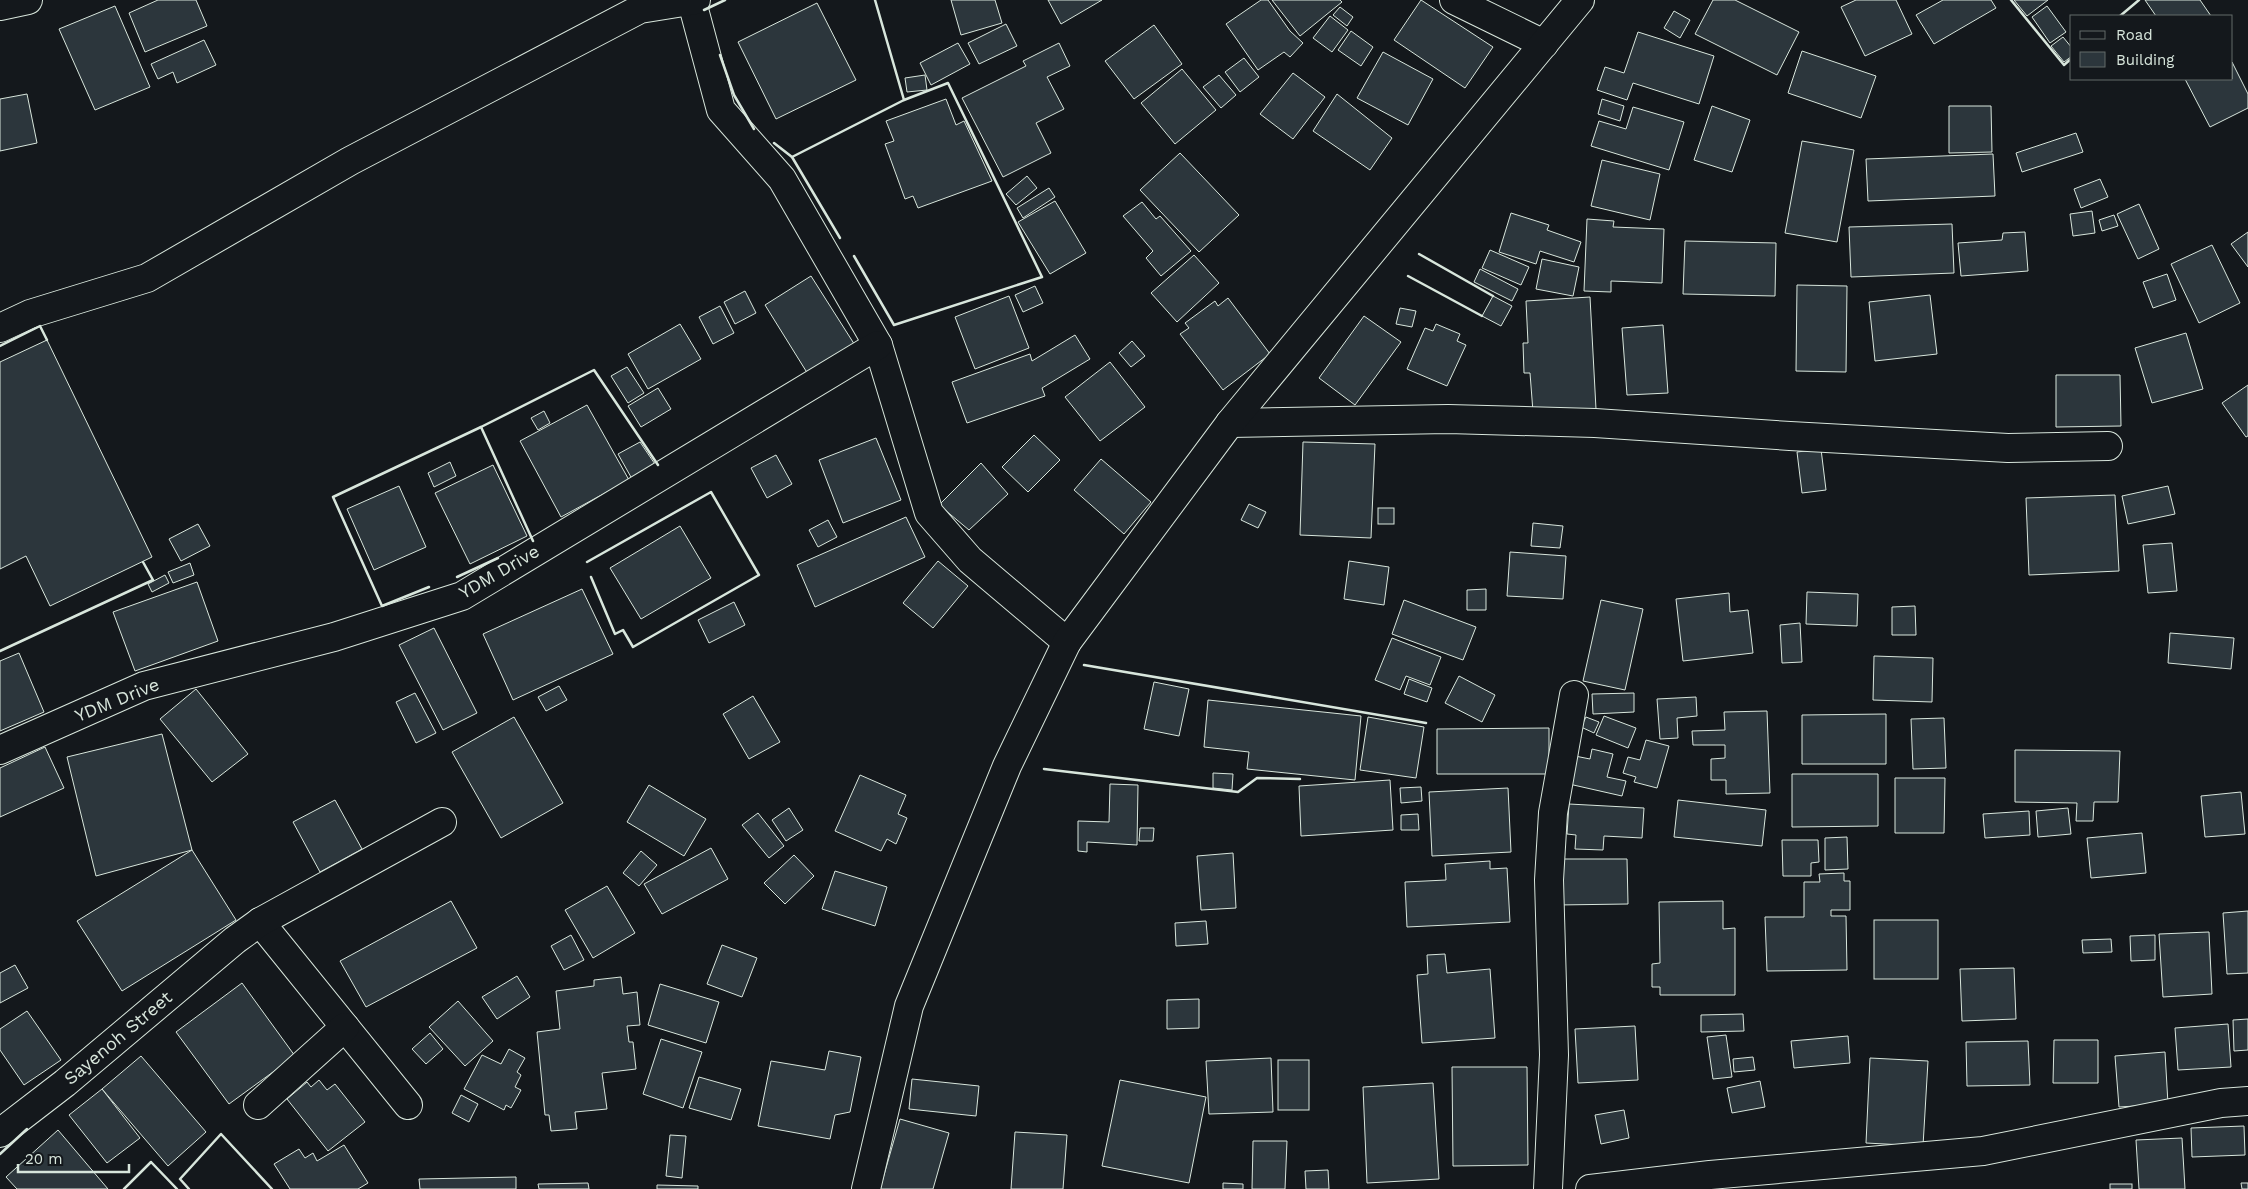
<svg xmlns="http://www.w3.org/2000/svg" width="2248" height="1189" font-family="'Work Sans',sans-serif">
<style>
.building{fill:#2c363c;stroke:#d8e6dc}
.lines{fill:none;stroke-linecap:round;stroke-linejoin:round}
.street-casing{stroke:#d8e6dc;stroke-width:30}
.street{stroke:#14181c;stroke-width:28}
.wall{stroke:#d8e6dc;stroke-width:2.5}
.labels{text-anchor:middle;stroke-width:4;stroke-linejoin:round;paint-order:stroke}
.street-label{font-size:18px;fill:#d8e6dc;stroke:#14181c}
</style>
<rect width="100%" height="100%" fill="#14181c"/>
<g class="building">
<polygon points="158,0 196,0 207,26 145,52 129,13"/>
<polygon points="951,0 995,0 1002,23 961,35"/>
<polygon points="1048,0 1102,0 1061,24"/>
<polygon points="1261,0 1268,0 1290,31 1303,43 1290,57 1284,52 1258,70 1226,24"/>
<polygon points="1272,0 1340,0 1342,2 1300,36"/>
<polygon points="1421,0 1493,47 1465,88 1394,40"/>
<polygon points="1713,0 1735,0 1799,32 1777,75 1695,34"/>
<polygon points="1856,0 1896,0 1912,34 1865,56 1841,7"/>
<polygon points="1943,0 1991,0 1996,8 1934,44 1916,15"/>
<polygon points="2014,0 2048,0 2027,16"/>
<polygon points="2145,0 2200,0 2211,16 2156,16"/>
<polygon points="817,3 856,80 776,119 738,42"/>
<polygon points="115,6 150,87 95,110 59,29"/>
<polygon points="2047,6 2066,32 2050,43 2032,17"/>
<polygon points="1340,7 1353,17 1347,26 1333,15"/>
<polygon points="1674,11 1690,20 1680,38 1664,28"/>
<polygon points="1330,16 1348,30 1332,52 1313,38"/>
<polygon points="1006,24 1017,46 979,64 968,43"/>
<polygon points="1154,25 1182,64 1134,99 1105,61"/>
<polygon points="1351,31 1373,47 1361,66 1338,50"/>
<polygon points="1638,32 1714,56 1699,104 1633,83 1627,100 1597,90 1605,67 1624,73"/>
<polygon points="2063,37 2072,48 2072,56 2064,62 2051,46"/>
<polygon points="204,40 216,65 177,83 173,72 158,79 151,64"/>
<polygon points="958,43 970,64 931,85 920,63"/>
<polygon points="1059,43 1070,66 1047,77 1064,109 1036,123 1051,153 1003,177 962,98 1026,66 1023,61"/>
<polygon points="1802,51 1876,76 1861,118 1788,93"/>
<polygon points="1383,52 1433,79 1408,125 1357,98"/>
<polygon points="1244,58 1259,77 1240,92 1225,72"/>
<polygon points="2232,62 2248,94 2248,108 2210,127 2185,79 2232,79"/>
<polygon points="1182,69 1216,110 1175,144 1141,103"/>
<polygon points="1293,73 1325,97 1293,139 1260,114"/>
<polygon points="925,75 927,90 907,92 905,78"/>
<polygon points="1219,75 1236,95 1221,108 1203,87"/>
<polygon points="27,94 37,143 0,151 0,99"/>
<polygon points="1337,94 1392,138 1370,170 1313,131"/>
<polygon points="946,99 956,125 964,121 992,181 918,208 913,196 905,199 885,144 894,141 886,121"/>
<polygon points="1602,99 1624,106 1620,121 1598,114"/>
<polygon points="1712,106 1750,120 1732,172 1694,160"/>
<polygon points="1949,106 1991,106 1992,152 1949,153"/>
<polygon points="1633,107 1684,122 1669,170 1591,146 1599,121 1626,129"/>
<polygon points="2076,133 2083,152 2022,172 2016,153"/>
<polygon points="1802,141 1854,150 1837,242 1785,233"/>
<polygon points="1180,153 1239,215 1199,252 1140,190"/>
<polygon points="1993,154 1995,196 1868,201 1866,159"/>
<polygon points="1602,160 1660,174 1650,220 1591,206"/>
<polygon points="1027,176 1037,188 1016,205 1006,194"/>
<polygon points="2100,179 2108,197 2081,208 2074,189"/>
<polygon points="1049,188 1055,197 1023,218 1017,208"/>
<polygon points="1055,201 1086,253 1050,274 1018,222"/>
<polygon points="1142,202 1156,219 1160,216 1191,251 1161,276 1146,258 1153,251 1123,216"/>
<polygon points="2139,204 2159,249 2138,259 2117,214"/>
<polygon points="2092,211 2095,233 2073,236 2070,214"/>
<polygon points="1511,213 1549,225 1547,230 1581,242 1574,262 1540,251 1536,264 1499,252"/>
<polygon points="2114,215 2118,226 2102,231 2099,220"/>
<polygon points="1587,219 1614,221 1613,227 1664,229 1662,283 1611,281 1611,292 1584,291"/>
<polygon points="1952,224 1954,273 1851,277 1849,227"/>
<polygon points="2025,232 2028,271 1961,276 1958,243 2002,240 2003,233"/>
<polygon points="2248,232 2248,267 2231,244"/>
<polygon points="1685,241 1776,243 1775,296 1683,294"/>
<polygon points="2212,245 2240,303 2199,323 2171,264"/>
<polygon points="1490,250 1529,267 1521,285 1482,268"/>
<polygon points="1194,255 1219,283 1177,322 1151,293"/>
<polygon points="1542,259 1579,267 1573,296 1536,289"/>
<polygon points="1480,269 1518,289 1512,301 1474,282"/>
<polygon points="2167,274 2176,300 2153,308 2143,282"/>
<polygon points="811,276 858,350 811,379 765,305"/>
<polygon points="1797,285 1847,286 1846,372 1796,371"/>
<polygon points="1035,286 1043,303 1023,312 1015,295"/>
<polygon points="745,291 756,313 735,324 724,302"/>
<polygon points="1930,295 1937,354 1875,361 1869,302"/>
<polygon points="1009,296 1029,348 975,369 955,317"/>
<polygon points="1493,296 1512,306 1501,326 1482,316"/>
<polygon points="1590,297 1596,409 1533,412 1530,373 1524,373 1523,343 1528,343 1526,301"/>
<polygon points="1228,298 1270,354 1223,390 1180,334 1189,328 1185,323 1215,301 1218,306"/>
<polygon points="720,306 734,333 713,344 699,317"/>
<polygon points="1400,308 1416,311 1412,327 1396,324"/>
<polygon points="1364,316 1401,342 1355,405 1319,378"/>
<polygon points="680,324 701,359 648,389 628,354"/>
<polygon points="1436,324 1460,334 1457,341 1466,345 1447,386 1407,369 1425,328 1433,331"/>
<polygon points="1663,325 1668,393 1627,395 1622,328"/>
<polygon points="2186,333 2203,389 2152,403 2135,348"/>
<polygon points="1075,335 1090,359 1042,388 1045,396 967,423 952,382 1030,354 1032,361"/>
<polygon points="47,340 152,557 50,606 26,556 0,569 0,362"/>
<polygon points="1132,341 1145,356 1131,367 1119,353"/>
<polygon points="1110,362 1145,407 1100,441 1065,397"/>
<polygon points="627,367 644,393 628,403 611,376"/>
<polygon points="2056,375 2120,375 2121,426 2056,427"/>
<polygon points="2248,385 2248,436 2246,437 2222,403"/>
<polygon points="658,388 671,409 641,427 628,406"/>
<polygon points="587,405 629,480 561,517 520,441"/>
<polygon points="544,411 550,423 538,430 531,418"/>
<polygon points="1034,435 1060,460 1028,492 1002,467"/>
<polygon points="876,438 901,500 843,523 819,460"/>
<polygon points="640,442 661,473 636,486 618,454"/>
<polygon points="1303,442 1375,444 1371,538 1300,535"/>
<polygon points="1821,449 1826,490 1802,493 1797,452"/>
<polygon points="776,455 792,484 767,498 751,468"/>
<polygon points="1101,459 1151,502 1124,534 1074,490"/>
<polygon points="450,462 456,476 434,487 428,473"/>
<polygon points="981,463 1008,494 969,530 939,505"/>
<polygon points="493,465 527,536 470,564 435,493"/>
<polygon points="399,486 426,547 374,570 347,509"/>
<polygon points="2168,486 2175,514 2128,524 2122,496"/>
<polygon points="2115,495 2119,571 2029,575 2026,498"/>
<polygon points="1249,504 1266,512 1258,528 1241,520"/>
<rect x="1378" y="508" width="16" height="16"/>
<polygon points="906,517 925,557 815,607 797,565"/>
<polygon points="828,520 837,537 818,547 809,530"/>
<polygon points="1533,523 1563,526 1560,548 1531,546"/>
<polygon points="198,524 210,546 181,561 169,539"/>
<polygon points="680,526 711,578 641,619 610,568"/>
<polygon points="2172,543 2177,591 2148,593 2143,545"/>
<polygon points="1510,552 1566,556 1563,599 1507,596"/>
<polygon points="938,561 968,586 933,628 903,603"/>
<polygon points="1349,561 1389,567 1384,605 1344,599"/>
<polygon points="190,563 194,575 173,583 168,572"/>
<polygon points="165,575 169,583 152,592 148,584"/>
<polygon points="197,582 218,641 135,671 113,612"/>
<polygon points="582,589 613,654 513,700 483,634"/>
<polygon points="1486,589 1486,610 1467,610 1467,590"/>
<polygon points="1807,592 1858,594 1857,626 1806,624"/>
<polygon points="1729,593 1730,612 1748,610 1753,653 1683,661 1676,599"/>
<polygon points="1404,600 1476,627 1463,660 1392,634"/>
<polygon points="1601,600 1643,609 1625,690 1583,681"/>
<polygon points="734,602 745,625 709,643 698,620"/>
<polygon points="1915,606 1916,635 1892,635 1892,607"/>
<polygon points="1800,623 1802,662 1782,663 1780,625"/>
<polygon points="434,628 477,713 443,730 399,645"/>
<polygon points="2170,633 2234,638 2231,669 2168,663"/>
<polygon points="1392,638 1441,657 1430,685 1406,676 1400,690 1375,680"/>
<polygon points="19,653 44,712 0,731 0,661"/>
<polygon points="1874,656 1933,658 1932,702 1873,700"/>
<polygon points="1459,676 1495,695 1482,722 1445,703"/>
<polygon points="1409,679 1432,688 1427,702 1404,694"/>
<polygon points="1154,682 1189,689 1179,736 1144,729"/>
<polygon points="559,686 567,700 546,711 538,697"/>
<polygon points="196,689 248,754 212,782 160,719"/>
<polygon points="415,693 436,733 416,743 396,702"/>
<polygon points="1634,693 1634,712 1593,714 1592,694"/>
<polygon points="753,696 780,742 749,759 723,714"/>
<polygon points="1696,697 1697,716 1677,718 1678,738 1660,739 1657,699"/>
<polygon points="1208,700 1361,716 1355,780 1247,769 1249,752 1204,747"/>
<polygon points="1767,711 1770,793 1726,794 1726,780 1711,780 1711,759 1725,758 1725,745 1693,745 1692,731 1725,730 1724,712"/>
<polygon points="1886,714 1886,764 1802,764 1802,715"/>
<polygon points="1604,716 1636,728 1628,748 1596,735"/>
<polygon points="514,717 563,803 501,838 452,752"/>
<polygon points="1368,717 1424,727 1416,778 1360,770"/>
<polygon points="1586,717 1599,722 1594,733 1581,727"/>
<polygon points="1944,718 1946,768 1913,769 1911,719"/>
<polygon points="1549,728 1549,774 1437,774 1437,729"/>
<polygon points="162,734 192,850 96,876 67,757"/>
<polygon points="1646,740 1669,746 1657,788 1634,782 1636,777 1623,773 1628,757 1640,760"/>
<polygon points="45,747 64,788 0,817 0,768"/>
<polygon points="1592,749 1613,754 1607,777 1626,781 1622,796 1569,784 1575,756 1590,759"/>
<polygon points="2015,750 2120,751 2118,802 2094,802 2093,821 2076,821 2077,803 2015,802"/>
<polygon points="1213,773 1233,774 1232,790 1213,788"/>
<polygon points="1792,774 1878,774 1878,826 1792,827"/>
<polygon points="860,775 906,795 898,814 907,818 896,844 887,839 881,851 835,831"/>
<polygon points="1895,778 1945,778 1944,833 1895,833"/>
<polygon points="1390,780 1393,830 1301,836 1299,786"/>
<polygon points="1110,784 1138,785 1137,845 1087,842 1087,852 1078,851 1078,821 1109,822"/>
<polygon points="649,785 706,819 684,856 627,822"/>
<polygon points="1421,787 1422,801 1401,803 1400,788"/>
<polygon points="1508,788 1511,852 1432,856 1429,792"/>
<polygon points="2241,792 2245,834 2205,837 2201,796"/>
<polygon points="335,800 362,849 320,872 293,822"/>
<polygon points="1678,800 1766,810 1762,846 1674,837"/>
<polygon points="1569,804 1644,808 1642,838 1604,836 1603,850 1575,849 1576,835 1567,834"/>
<polygon points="789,808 803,830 786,841 772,820"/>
<polygon points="2068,808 2071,834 2038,837 2036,811"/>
<polygon points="2029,811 2030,835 1985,838 1983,814"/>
<polygon points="758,813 784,846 769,858 742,825"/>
<polygon points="1418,814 1419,830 1401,830 1401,815"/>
<polygon points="1140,828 1154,828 1153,841 1139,841"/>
<polygon points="2142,833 2146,873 2091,878 2087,838"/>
<polygon points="1847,837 1848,869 1825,870 1825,838"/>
<polygon points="1782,840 1818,840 1819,862 1811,863 1811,876 1783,876"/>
<polygon points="711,848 728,879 662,914 644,884"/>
<polygon points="192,850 236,920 122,991 77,921"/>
<polygon points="641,851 657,865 639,886 623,873"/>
<polygon points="1233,853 1236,908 1201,910 1197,856"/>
<polygon points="794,855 814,876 785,904 764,883"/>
<polygon points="1557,859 1627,859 1628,904 1557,905"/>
<polygon points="1490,861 1490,869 1507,868 1510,922 1407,927 1405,882 1446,880 1445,864"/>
<polygon points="835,871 887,887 875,926 822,909"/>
<polygon points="1844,873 1844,881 1850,881 1850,910 1831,910 1831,916 1846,916 1847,970 1767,971 1765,917 1804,917 1804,882 1820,882 1819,874"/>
<polygon points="607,886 635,933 593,958 565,910"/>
<polygon points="451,901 477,948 366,1007 340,961"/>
<polygon points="1723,901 1723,929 1735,928 1735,995 1660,995 1660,987 1652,987 1652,964 1660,963 1659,902"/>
<polygon points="2248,911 2248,973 2227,974 2223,913"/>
<rect x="1874" y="920" width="64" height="59"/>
<polygon points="1206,921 1208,944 1176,946 1175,923"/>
<polygon points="2209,932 2212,994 2163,997 2159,934"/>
<polygon points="571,935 584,960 564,970 551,946"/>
<polygon points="2155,935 2155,960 2131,961 2130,936"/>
<polygon points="2111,939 2112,952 2083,953 2082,940"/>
<polygon points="722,945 757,958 742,997 707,984"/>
<polygon points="1445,954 1447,973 1490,969 1495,1038 1422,1043 1417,975 1428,974 1427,955"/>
<polygon points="15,965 28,988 0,1003 0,973"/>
<polygon points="2014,968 2016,1019 1962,1021 1960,969"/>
<polygon points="517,976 530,997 497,1019 482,997"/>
<polygon points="621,977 623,994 637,992 640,1025 627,1026 629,1042 633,1042 636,1069 602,1073 607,1109 575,1112 577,1129 551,1131 549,1115 545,1115 537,1032 560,1029 556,991 594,986 594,980"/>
<polygon points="242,983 295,1056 229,1104 176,1032"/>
<polygon points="660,984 719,1002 706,1043 648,1025"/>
<polygon points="1199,999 1199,1028 1167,1029 1167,1000"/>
<polygon points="458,1001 493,1041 465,1066 429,1027"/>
<polygon points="27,1011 61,1060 24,1085 0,1050 0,1029"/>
<polygon points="1743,1014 1744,1031 1701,1032 1701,1015"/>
<polygon points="2248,1019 2248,1050 2234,1051 2233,1020"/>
<polygon points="2228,1024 2231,1067 2178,1070 2175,1028"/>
<polygon points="1635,1026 1638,1080 1578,1083 1575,1029"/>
<polygon points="430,1033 443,1049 426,1064 412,1049"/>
<polygon points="1726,1035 1732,1077 1713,1079 1707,1037"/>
<polygon points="1848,1036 1850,1063 1794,1068 1791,1041"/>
<polygon points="661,1039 702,1052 683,1108 643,1094"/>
<polygon points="2054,1040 2098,1040 2098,1083 2053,1083"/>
<polygon points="2028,1041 2030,1085 1967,1086 1966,1042"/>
<polygon points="509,1049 525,1058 517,1072 521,1075 515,1087 521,1090 511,1108 506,1105 504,1110 464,1089 482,1055 501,1064"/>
<polygon points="829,1051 861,1057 850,1112 835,1115 830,1139 758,1126 771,1061 825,1070"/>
<polygon points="2165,1052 2168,1104 2119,1107 2115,1056"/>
<polygon points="141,1056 206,1132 168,1166 102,1089"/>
<polygon points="1753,1057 1755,1070 1734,1072 1733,1059"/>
<polygon points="1271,1058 1273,1112 1209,1114 1206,1061"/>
<polygon points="1870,1058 1928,1061 1923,1146 1866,1143"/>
<rect x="1278" y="1060" width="31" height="50"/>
<polygon points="1452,1067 1527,1067 1528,1165 1453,1166"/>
<polygon points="699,1077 741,1089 731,1120 689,1108"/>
<polygon points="912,1079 979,1086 976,1116 909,1109"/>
<polygon points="319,1080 327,1090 335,1084 365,1122 328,1151 287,1099 307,1082 311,1087"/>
<polygon points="1120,1080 1206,1097 1189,1183 1102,1166"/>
<polygon points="1760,1081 1765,1107 1732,1113 1727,1088"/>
<polygon points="1433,1083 1439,1179 1367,1183 1363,1087"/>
<polygon points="102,1089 140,1138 107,1163 69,1115"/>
<polygon points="461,1095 478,1104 469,1122 452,1113"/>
<polygon points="1624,1110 1629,1138 1601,1144 1595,1115"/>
<polygon points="900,1119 949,1133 933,1189 880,1189"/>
<polygon points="2244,1126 2245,1155 2192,1157 2191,1128"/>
<polygon points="58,1130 108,1189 17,1189 6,1177"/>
<polygon points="1015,1132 1067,1135 1063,1189 1011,1189"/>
<polygon points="670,1135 686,1136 682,1178 666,1176"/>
<polygon points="2182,1138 2185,1189 2139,1189 2136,1140"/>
<polygon points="1253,1141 1287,1141 1285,1189 1252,1189"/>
<polygon points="344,1145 368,1183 358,1189 290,1189 274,1164 299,1149 305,1158 313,1153 317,1161"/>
<polygon points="1328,1170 1329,1189 1306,1189 1305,1171"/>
<polygon points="516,1177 516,1189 420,1189 419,1179"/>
<polygon points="588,1183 589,1189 539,1189 538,1184"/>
<polygon points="1223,1183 1243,1184 1243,1189 1223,1189"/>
<polygon points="2241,1183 2248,1183 2248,1189 2242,1189"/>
<rect x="2110" y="1184" width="22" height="5"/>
<polygon points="657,1185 698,1186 698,1189 657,1189"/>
</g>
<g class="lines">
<defs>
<g id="street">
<polyline points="1454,0 1544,44"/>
<polyline points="692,2 721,110 782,179 878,345 929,513 970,560 1067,642"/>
<polyline points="0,6 28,0"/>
<polyline points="0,328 30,314 147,278 350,161 640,9 696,0"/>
<polyline points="1230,423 1448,419 1595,423 1790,436 2008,448 2108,446"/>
<polyline points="0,750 144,686 334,637 462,596 878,345"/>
<polyline points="260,922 408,1105"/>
<polyline points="258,1105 345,1027"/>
<polyline points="0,1133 65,1083 235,940 260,922 442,822"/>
<polyline points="866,1189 909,1006 1007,766 1067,642 1230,423 1580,0"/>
<polyline points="1548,1189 1554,1055 1549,880 1553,813 1574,695"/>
<polyline points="1590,1189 1710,1175 1983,1151 2221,1103 2248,1101"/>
</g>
</defs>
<use href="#street" class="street-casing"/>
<use href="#street" class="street"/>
<g class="wall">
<polyline points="2011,0 2064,65 2072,58"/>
<polyline points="704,10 725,0"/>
<polyline points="2120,16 2139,0"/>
<polyline points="720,55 734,95 754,129"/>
<polyline points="774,143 792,157 904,100 875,0"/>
<polyline points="792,157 840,238"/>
<polyline points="1419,254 1493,296"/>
<polyline points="854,256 894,325 1042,277 948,83 904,100"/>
<polyline points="1408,276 1482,316"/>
<polyline points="0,346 40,326 47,340"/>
<polyline points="533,541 481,427 594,370 658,465"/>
<polyline points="587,562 711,492 759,575 633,647 623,630 615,634 591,577"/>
<polyline points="457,577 498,558"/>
<polyline points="429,587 382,606 333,497 481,427"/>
<polyline points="0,651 153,580 143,562"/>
<polyline points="1084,665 1426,723"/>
<polyline points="1044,769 1238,792 1257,778 1300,779"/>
<polyline points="0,1154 27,1129"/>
<polyline points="124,1189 151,1162 177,1189"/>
<polyline points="189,1189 180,1179 221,1134 272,1189"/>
</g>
</g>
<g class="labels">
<g class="street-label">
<text transform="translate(499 572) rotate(-30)" y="6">YDM Drive</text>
<text transform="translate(117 700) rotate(-22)" y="6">YDM Drive</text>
<text transform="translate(118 1038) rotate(-40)" y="6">Sayenoh Street</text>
</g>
</g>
<rect x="2070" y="15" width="162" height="65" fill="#14181c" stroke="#626a69"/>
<rect x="2080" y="31" width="25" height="8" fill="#14181c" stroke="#626a69"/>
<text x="2116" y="40" font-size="15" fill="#d8e6dc">Road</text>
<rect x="2080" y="52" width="25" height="15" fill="#2c363c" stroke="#626a69"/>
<text x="2116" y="65" font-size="15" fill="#d8e6dc">Building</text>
<path d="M18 1164v8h111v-8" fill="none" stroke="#d8e6dc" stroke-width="2.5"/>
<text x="25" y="1164" font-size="15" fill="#d8e6dc" stroke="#14181c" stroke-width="4" paint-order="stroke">20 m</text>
</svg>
